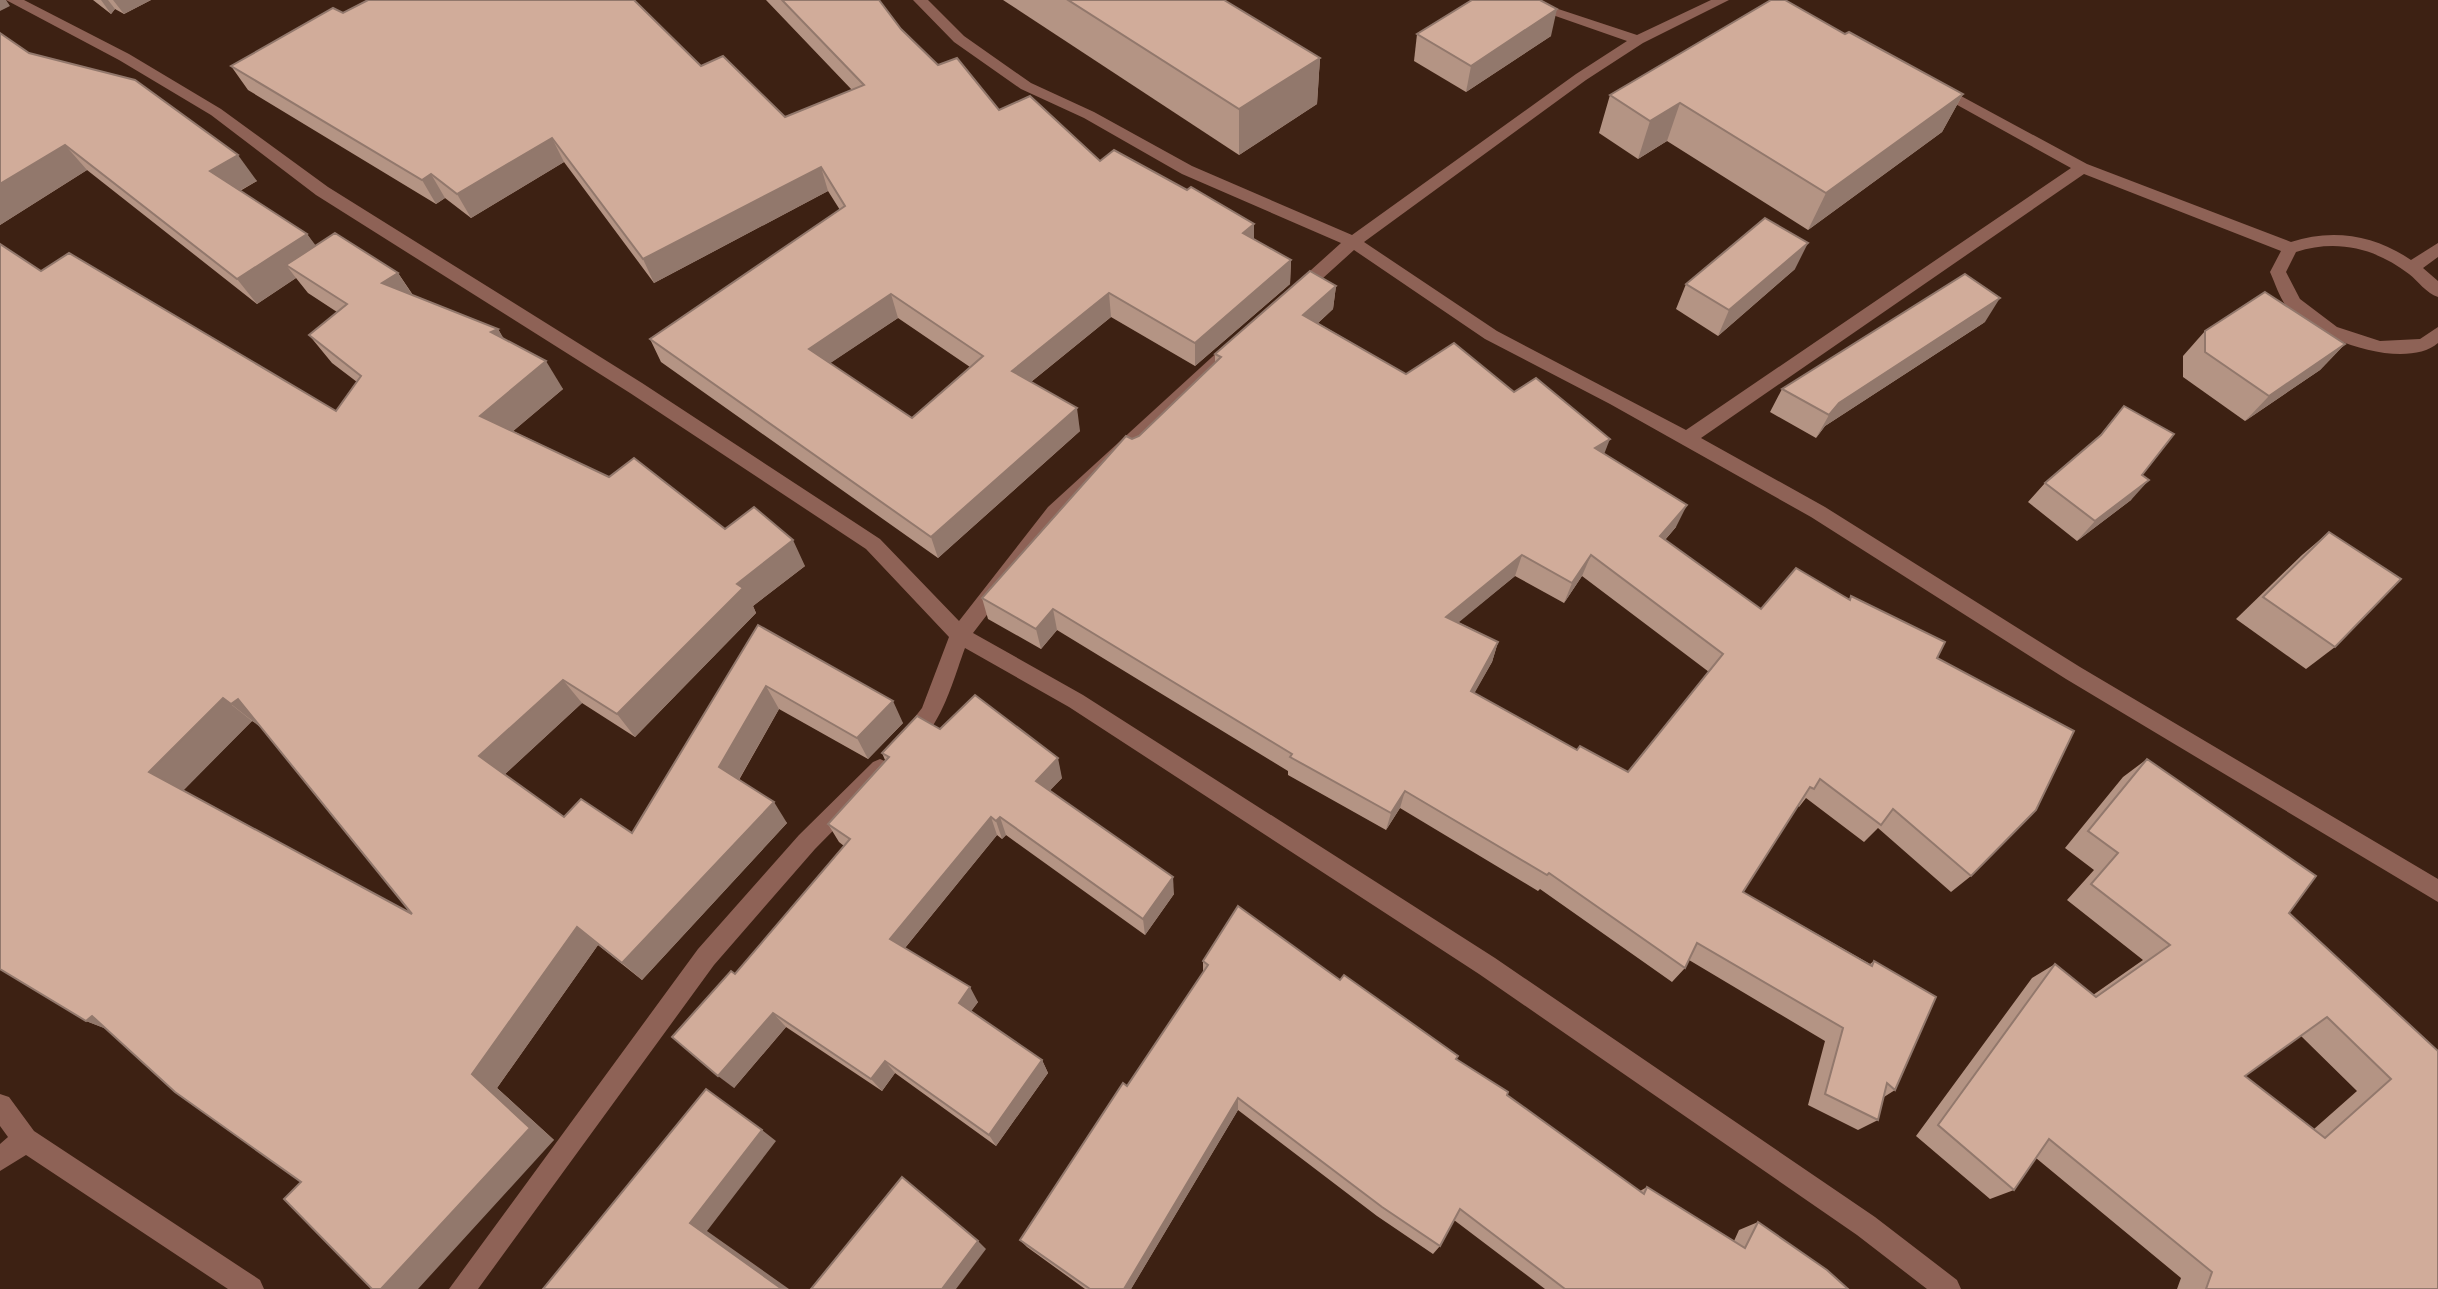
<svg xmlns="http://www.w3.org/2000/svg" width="2438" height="1289" font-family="Barlow,sans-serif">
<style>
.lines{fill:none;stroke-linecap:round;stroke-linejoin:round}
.minor{fill:#8e6256;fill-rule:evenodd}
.wall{fill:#b49484;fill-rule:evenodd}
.shaded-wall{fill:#92786c}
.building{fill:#d1ac9a;stroke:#92786c;stroke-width:2;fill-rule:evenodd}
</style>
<rect width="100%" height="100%" fill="#3d2113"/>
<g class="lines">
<g class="minor">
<path d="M6 0H24L129 54 221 109 328 187 642 383 880 539 959 621 1048 507 1223 347H1235L1238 351 1235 355 1062 517 973 633 1083 695 1495 958 1875 1217 1957 1280 1961 1289H1927L1857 1235 1479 974 1069 707 965 648C954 677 939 738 907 749L900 747 897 740 922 708 949 637 866 549 630 393 316 195 211 115 119 60Z"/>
<path d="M913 0H928L964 36 1031 83 1094 112 1192 166 1352 235 1576 74 1627 41 1510 0H1531L1637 35 1711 0H1729L1643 43 1586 80 1364 242 1497 331 1686 430 2071 168 1932 91 1930 88 1937 83 2087 164 2291 242C2332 228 2375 235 2411 260L2438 243V257L2423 268 2438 281V297C2426 293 2418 281 2409 274 2375 248 2337 239 2296 252L2286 272 2300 299 2337 327 2380 341 2420 339 2438 327V343C2404 372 2311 338 2286 306 2279 296 2275 283 2270 272L2281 251 2084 174 1701 438 1825 507 2080 667 2438 879V902L2066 679 1811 517 1610 404 1485 339 1354 250 1302 297H1290L1288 293 1290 289 1341 243 1182 174 1084 118 1021 89 954 42Z"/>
<polygon points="880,759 887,762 891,769 887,776 815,849 714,965 478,1289 449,1289 698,949 799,835 873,762"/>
<polygon points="0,1094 9,1097 34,1131 260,1280 264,1289 228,1289 26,1155 0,1171 0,1144 8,1137 0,1126"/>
</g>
</g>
<g class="wall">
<polygon points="93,0 151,0 124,14 115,9 111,14"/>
<path d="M766 0H879L901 29 938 65 999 110 1254 239 1291 260 1290 284 1195 366 1111 317 1031 382 1080 431 938 558 661 362 650 339 840 210 828 191 654 283 564 162 471 218 445 198 436 204 248 90 231 66H701L785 117 852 90ZM898 318 970 367 912 418 830 363Z"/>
<polygon points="1003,0 1224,0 1320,58 1317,104 1239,155"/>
<path d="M0 33 29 53 257 181 240 191 307 234 315 246 398 273 413 295 498 329 504 340 563 389 513 431 609 477 805 566 753 606 756 613 635 737 582 703 505 774 564 817 632 833 758 625 903 723 868 759 779 709 739 780 787 823 642 980 598 945 497 1088 554 1140 301 1182 107 1029 86 1021 41 271 336 411 357 382 332 363 309 335 337 312 308 293 296 278 257 304 87 170 0 225ZM252 721 261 726 412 914 183 790Z"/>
<polygon points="1417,34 1551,36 1466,92 1414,61"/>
<polygon points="1963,94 1942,132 1808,230 1667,141 1638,159 1599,133 1610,95"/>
<polygon points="1795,269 1718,336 1676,309 1686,284"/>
<path d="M1336 286 1333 309 1318 323 1406 374 1514 392 1604 454 1676 527 1665 540 1761 609 1849 599 1851 596 1937 658 1971 876 1951 892 1878 828 1864 842 1806 798 1799 807 1798 806 1743 892 1870 964 1874 961 1895 1090 1884 1097 1878 1120 1858 1130 1808 1105 1825 1041 1689 960 1685 968 1672 982 1540 889 1538 891 1400 808 1386 830 1288 775V771L1057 630 1041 649 988 619 982 598 1132 439 1139 436 1215 364V354ZM1515 576 1564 603 1582 576 1709 672 1628 772 1577 750 1474 693 1492 662 1498 642 1458 622Z"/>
<polygon points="1985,322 1825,426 1816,438 1770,412 1782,389"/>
<polygon points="2205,331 2345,344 2320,370 2245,421 2183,377 2183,356"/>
<polygon points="2124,406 2142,475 2131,500 2077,541 2028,502 2045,483 2097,439"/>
<polygon points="2329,532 2335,647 2306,669 2236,619 2302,555"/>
<polygon points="940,729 1062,778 1050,790 1174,894 1145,935 1006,835 1002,839 997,835 905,948 978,1002 971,1011 1042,1060 1048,1073 996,1146 895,1073 882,1091 786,1027 734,1088 735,974 844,846 839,842 828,824 885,760 882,753"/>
<path d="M2147 759 2289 913 2438 1051V1289H2177L2181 1278 2036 1158 2014 1190 1990 1199 1916 1136 2032 978 2055 964 2093 995 2143 960 2067 900 2094 870 2065 848 2123 777ZM2301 1036 2357 1091 2314 1129 2245 1076Z"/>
<polygon points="1203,961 1340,980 1456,1059 1640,1191 1647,1187 1734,1241 1739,1230 1758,1222 1848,1289 1545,1289 1454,1220 1440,1246 1433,1254 1377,1216 1238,1110 1131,1289 1085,1289 1027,1247 1020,1240 1127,1086 1203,972"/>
</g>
<g class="shaded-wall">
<polygon points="0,0 6,0 10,6 0,11"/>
<polygon points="101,0 108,0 115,9 111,14"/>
<polygon points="113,0 151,0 124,14"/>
<polygon points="1557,9 1551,36 1466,92 1471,66"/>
<polygon points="1320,58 1317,104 1239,155 1239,109"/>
<polygon points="1963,94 1942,132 1808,230 1826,193"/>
<polygon points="1680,103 1667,141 1638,159 1650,121"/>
<polygon points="552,138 564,162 471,218 457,194"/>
<polygon points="65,145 87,170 0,225 0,184"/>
<polygon points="238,155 257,181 230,196 210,171"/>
<polygon points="821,167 828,191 654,283 643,259"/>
<polygon points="431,174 445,198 436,204 422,180"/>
<polygon points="1254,224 1254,248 1243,233"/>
<polygon points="307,234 326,259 286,265 296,278 257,304 237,279"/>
<polygon points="1808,243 1795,269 1718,336 1729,310"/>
<polygon points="1291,260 1290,284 1195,366 1195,343"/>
<polygon points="398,273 417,302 382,283"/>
<polygon points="1336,286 1333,309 1301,339 1303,315"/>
<polygon points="1109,293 1111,317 1016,394 1012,371"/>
<polygon points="891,294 898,318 817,372 809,349"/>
<polygon points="2000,298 1985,322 1825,426 1816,438 1829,415 1839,403"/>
<polygon points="498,329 515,357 491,332"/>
<polygon points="2345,344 2320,370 2245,421 2269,396"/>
<polygon points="546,361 563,389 499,443 480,416"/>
<polygon points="1077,408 1080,431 938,558 931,537"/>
<polygon points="1610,439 1601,462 1595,448"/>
<polygon points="2149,480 2131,500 2077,541 2095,521"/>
<polygon points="1687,505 1676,527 1650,557 1660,536"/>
<polygon points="793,540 805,566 753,606 756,613 635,737 617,714 737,584"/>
<polygon points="1522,555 1515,576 1441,637 1446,617"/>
<polygon points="1591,555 1582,576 1564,603 1572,583"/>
<polygon points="1053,609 1057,630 1041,649 1036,629"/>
<polygon points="1498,642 1492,662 1465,710 1471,691"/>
<polygon points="563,680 582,703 502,777 479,756"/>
<polygon points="766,686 779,709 734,788 719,767"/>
<polygon points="223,698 252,721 181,793 149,772"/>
<polygon points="238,699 267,721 260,727 231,704"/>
<polygon points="893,701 903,723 868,759 857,738"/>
<polygon points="1058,758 1062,778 1041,800 1036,781"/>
<polygon points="1405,791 1400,808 1386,830 1391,813"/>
<polygon points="774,802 787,823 642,980 622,963"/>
<polygon points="991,817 997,835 900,954 890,939"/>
<polygon points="1000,817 1006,835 1002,839 996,821"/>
<polygon points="1173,877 1174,894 1145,935 1143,919"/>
<polygon points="577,927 598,945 497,1088 554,1140 418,1289 381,1289 472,1074"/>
<polygon points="970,987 978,1002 967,1017 959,1003"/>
<polygon points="773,1013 786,1027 734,1088 718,1076"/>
<polygon points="92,1016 124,1036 86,1021"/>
<polygon points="1042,1060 1048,1073 996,1146 989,1135"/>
<polygon points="885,1061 895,1073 882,1091 871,1079"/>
<polygon points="1238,1098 1238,1110 1131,1289 1124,1289"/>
<polygon points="762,1130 776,1141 707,1231 789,1289 782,1289 690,1223"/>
<polygon points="978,1241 986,1249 956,1289 942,1289"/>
</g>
<g class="building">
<path d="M368 0H634L701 66 723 56 785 117 864 85 782 0H879L901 29 938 65 957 58 999 110 1030 96 1100 161 1114 150 1187 190 1191 187 1254 224 1243 233 1291 260 1195 343 1109 293 1012 371 1077 408 931 537 650 339 845 206 821 167 643 259 552 138 457 194 431 174 422 180 231 66 333 8 343 13ZM891 294 983 356 912 418 809 349Z"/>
<polygon points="1068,0 1224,0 1320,58 1239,109"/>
<polygon points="1472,0 1540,0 1557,9 1471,66 1417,34"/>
<polygon points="1771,0 1785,0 1845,34 1849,32 1963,94 1826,193 1680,103 1650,121 1610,95"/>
<polygon points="0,33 29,53 135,80 238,155 210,171 307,234 237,279 65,145 0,184"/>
<polygon points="1765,218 1808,243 1729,310 1686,284"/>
<path d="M335 233 398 273 382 283 498 329 491 332 546 361 480 416 609 477 634 458 725 529 754 507 793 540 737 584 743 588 617 714 563 680 479 756 564 817 581 799 632 833 758 625 893 701 857 738 766 686 719 767 774 802 622 963 577 927 472 1074 530 1128 381 1289H372L284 1199 301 1182 175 1092 92 1016 86 1021 0 969V244L41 271 69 253 336 411 361 376 309 335 347 304 286 265ZM223 698 231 704 238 699 412 914 149 772Z"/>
<path d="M1310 271 1336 286 1303 315 1406 374 1454 343 1514 392 1536 378 1610 439 1595 448 1687 505 1660 536 1761 609 1796 568 1850 600 1851 596 1945 642 1937 658 2074 731 2036 810 1971 876 1893 809 1881 825 1820 779 1814 789 1810 787 1743 892 1872 966 1874 961 1936 997 1895 1090 1887 1083 1878 1120 1825 1094 1843 1028 1697 943 1685 968 1549 873 1547 875 1405 791 1391 813 1290 757 1292 754 1053 609 1036 629 982 598 1126 436 1132 439 1139 436 1221 357 1215 354ZM1522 555 1572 583 1591 555 1723 654 1628 772 1580 746 1577 750 1471 691 1498 642 1446 617Z"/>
<polygon points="1965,274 2000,298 1839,403 1829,415 1782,389"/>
<polygon points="2265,292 2345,344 2269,396 2205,352 2205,331"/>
<polygon points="2124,406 2174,434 2142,475 2149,480 2095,521 2045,483 2101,435"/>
<polygon points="2329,532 2401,579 2335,647 2263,597"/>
<polygon points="975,695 1058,758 1036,781 1173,877 1143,919 1000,817 996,821 991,817 890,939 970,987 959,1003 1042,1060 989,1135 885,1061 871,1079 773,1013 718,1076 672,1037 731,971 735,974 850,839 828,824 889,757 882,753 917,716 940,729"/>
<path d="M2147 759 2316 876 2289 913 2438 1051V1289H2206L2212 1272 2049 1139 2014 1190 1938 1125 2055 964 2096 997 2170 945 2091 884 2118 853 2088 831ZM2327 1017 2391 1079 2325 1138 2245 1076Z"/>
<polygon points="1238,906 1340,980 1344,975 1458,1056 1456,1059 1508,1092 1507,1095 1644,1194 1647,1187 1745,1248 1758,1222 1827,1270 1848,1289 1565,1289 1460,1209 1440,1246 1382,1207 1238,1098 1124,1289 1090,1289 1020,1240 1123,1083 1127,1086 1208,965 1203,961"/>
<polygon points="706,1089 762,1130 690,1223 782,1289 543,1289"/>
<polygon points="902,1177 978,1241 942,1289 811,1289"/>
</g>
</svg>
